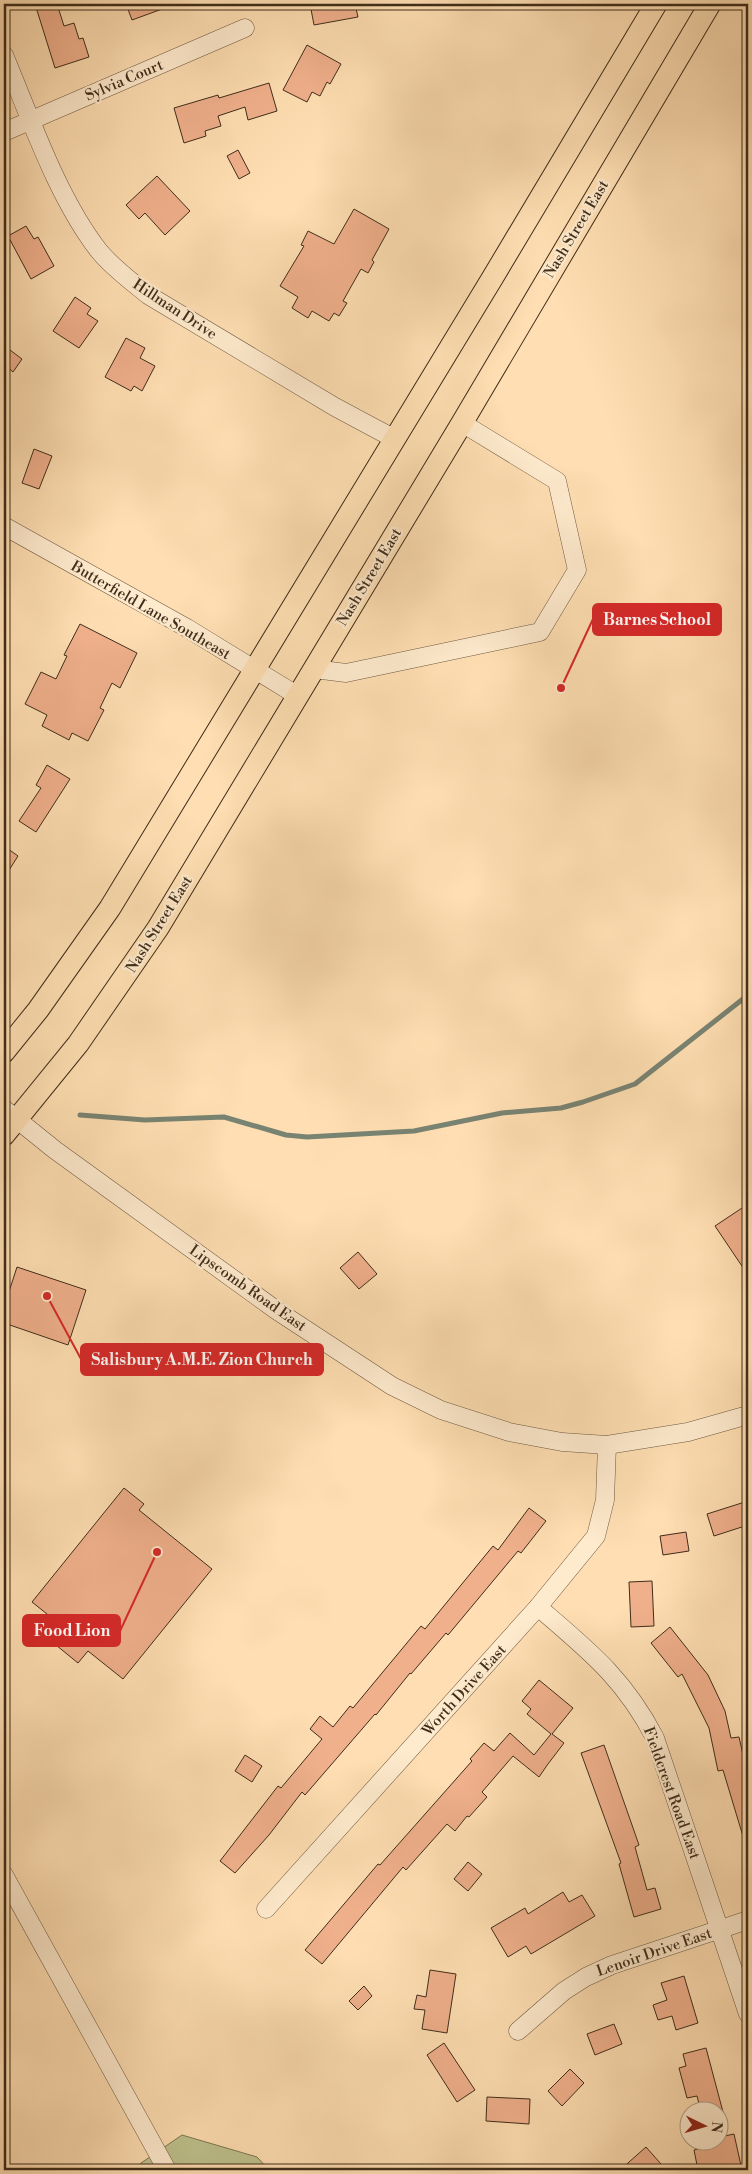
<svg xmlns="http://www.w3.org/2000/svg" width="752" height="2174" font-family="'Libre Bodoni',serif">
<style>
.green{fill:#bec18d;stroke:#7e7754}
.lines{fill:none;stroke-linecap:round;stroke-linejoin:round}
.stream{stroke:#798372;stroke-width:5}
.building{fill:#f0b08c;stroke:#3f2d1a}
.minor-casing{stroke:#6f5940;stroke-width:19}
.major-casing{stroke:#3f2d1a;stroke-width:23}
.minor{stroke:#feeacd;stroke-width:18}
.major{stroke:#fedeb2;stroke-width:21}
.labels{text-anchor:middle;stroke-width:4.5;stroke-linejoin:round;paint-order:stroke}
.street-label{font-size:15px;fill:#3f2d1a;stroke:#feeacd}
.leader{fill:none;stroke:#d62828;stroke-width:2}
.callout-dot{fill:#d62828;stroke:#feeacd;stroke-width:2}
.callout{fill:#d62828;stroke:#d62828;stroke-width:2}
.callout-label{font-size:16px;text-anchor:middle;font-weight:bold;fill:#fff}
</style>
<rect width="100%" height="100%" fill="#fedeb2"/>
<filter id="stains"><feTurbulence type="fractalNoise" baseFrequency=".004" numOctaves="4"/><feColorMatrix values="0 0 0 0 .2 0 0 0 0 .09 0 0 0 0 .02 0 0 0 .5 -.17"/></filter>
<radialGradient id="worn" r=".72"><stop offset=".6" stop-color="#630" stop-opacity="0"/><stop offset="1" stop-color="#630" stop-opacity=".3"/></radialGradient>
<polygon class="green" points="182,2135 257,2157 269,2170 136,2170 141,2163"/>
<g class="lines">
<polyline class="stream" points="80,1115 145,1120 224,1117 286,1135 307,1137 414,1131 502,1113 561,1108 583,1102 635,1084 748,995"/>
</g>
<g class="building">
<polygon points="35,4 57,4 64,26 74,23 79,39 83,38 89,57 55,68"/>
<polygon points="126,4 173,4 173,5 132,20"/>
<polygon points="310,4 355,4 358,17 314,25"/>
<polygon points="307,45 341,64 330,84 327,82 320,96 312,92 307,102 283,90"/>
<polygon points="269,83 277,111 248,120 245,107 218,116 221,126 205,131 206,136 184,143 174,108 218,95 219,98"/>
<polygon points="238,150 250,173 239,179 227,156"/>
<polygon points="157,176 190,211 165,235 145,213 139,219 126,205"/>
<polygon points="354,209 389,229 372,260 374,262 368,273 361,269 343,301 347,303 339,316 334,313 329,321 312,311 308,318 292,308 298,297 280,286 304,246 301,245 308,231 334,244"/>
<polygon points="26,226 34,239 38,237 54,266 31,279 8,236"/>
<polygon points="75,297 91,308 87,314 98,321 79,348 53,331"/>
<polygon points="126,338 145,348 140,358 155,366 142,391 134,386 131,391 105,377"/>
<polygon points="10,350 22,359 13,372 4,364 4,358"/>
<polygon points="34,449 52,456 39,489 22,483"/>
<polygon points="80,624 137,653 120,688 112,683 100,708 104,710 88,741 72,733 69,740 42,726 47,715 25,704 41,672 56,679 67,656 64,655"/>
<polygon points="47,765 70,779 36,832 19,821 41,788 36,785"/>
<polygon points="4,846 18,856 4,878"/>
<polygon points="748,1204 748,1275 715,1226"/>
<polygon points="358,1252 377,1274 359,1289 340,1268"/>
<polygon points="17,1267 86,1290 68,1345 4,1323 4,1307"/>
<polygon points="124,1488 144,1504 139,1510 212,1569 123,1679 88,1651 78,1663 51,1641 62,1626 32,1602"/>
<polygon points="748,1501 748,1525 714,1536 707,1514"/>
<polygon points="529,1508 546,1521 521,1553 518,1551 448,1635 446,1633 411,1674 410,1673 376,1715 375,1714 305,1795 302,1792 269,1835 235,1873 220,1861 278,1786 281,1788 322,1739 310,1729 320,1716 333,1727 350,1706 353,1708 421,1626 425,1629 493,1546 498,1550"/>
<polygon points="686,1532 689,1551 663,1555 660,1536"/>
<polygon points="652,1581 654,1626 631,1627 629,1582"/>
<polygon points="670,1627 708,1675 725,1711 731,1738 739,1737 748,1777 748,1842 745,1843 723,1770 718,1771 709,1728 682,1674 678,1677 651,1643"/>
<polygon points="539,1680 573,1708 552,1734 564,1743 548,1764 539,1777 513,1756 482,1792 487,1797 469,1817 467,1816 455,1831 447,1824 406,1870 403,1867 322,1964 305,1950 378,1864 380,1865 472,1761 470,1759 484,1743 494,1751 510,1733 534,1755 551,1734 527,1714 531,1709 522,1701"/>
<polygon points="604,1745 639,1845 635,1847 647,1890 655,1888 661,1909 634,1917 619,1864 621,1863 581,1753"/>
<polygon points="245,1755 262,1766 252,1782 235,1771"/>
<polygon points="468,1862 482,1874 468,1891 454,1879"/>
<polygon points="563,1892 569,1902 582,1895 595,1916 531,1954 526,1946 508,1957 491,1928 525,1908 528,1914"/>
<polygon points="430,1970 456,1974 447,2033 422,2029 425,2010 414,2009 417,1995 426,1997"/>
<polygon points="684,1976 698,2023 676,2030 672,2016 658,2020 653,2005 667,2000 661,1983"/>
<polygon points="364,1986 372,1996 358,2010 349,2001"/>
<polygon points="614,2024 622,2044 595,2055 587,2034"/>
<polygon points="444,2043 475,2090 457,2102 427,2055"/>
<polygon points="706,2048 723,2112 701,2112 697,2096 687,2098 679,2068 686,2066 683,2054"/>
<polygon points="570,2069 584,2083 562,2106 548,2091"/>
<polygon points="487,2097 530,2099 529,2124 486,2121"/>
<polygon points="734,2134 742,2170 698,2170 694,2150 711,2146 710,2142 720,2142 720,2137"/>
<polygon points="646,2147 661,2164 653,2170 620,2170"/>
</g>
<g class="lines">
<defs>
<g id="minor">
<path d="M4 55C31 119 57 197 99 251 113 268 131 281 148 295L335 407 393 438"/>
<polyline points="4,132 245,28"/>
<polyline points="4,526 187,628 298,696"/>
<polyline points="314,669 346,673 540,632 577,570 557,481 462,423"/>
<polyline points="4,1109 55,1150 276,1310 392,1386 441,1410 509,1432 562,1442 607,1445 688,1432 748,1415"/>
<path d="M538 1607C588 1650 624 1678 655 1738L748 2014"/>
<polyline points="4,1875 167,2170"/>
<polyline points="266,1909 538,1607 596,1536 605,1500 607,1445"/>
<polyline points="518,2031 564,1991 586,1977 612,1965 748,1920"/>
</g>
<g id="major">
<polyline points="4,1052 38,1010 110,908 493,277 656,4"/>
<polyline points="4,1135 78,1044 158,928 462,423 710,4"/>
</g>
</defs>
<use href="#minor" class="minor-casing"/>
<use href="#major" class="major-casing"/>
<use href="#minor" class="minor"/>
<use href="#major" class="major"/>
</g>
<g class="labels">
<g class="street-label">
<text transform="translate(124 80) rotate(-23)" y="5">Sylvia Court</text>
<text transform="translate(576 229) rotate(-59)" y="5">Nash Street East</text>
<text transform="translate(175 309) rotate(33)" y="5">Hillman Drive</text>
<text transform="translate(369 577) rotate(-59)" y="5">Nash Street East</text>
<text transform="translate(151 610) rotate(30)" y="5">Butterfield Lane Southeast</text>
<text transform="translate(159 924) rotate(-58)" y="5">Nash Street East</text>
<text transform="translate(248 1288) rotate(35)" y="5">Lipscomb Road East</text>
<text transform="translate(464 1690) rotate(-48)" y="5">Worth Drive East</text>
<text transform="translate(672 1793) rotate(70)" y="5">Fieldcrest Road East</text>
<text transform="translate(654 1952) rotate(-19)" y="5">Lenoir Drive East</text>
</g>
</g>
<path class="leader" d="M561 688L593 619M47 1296L81 1359M157 1552L120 1631"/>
<g class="callout-dot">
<circle cx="561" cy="688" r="5"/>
<circle cx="47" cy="1296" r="5"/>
<circle cx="157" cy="1552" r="5"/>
</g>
<g class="callout">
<rect x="593" y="604" width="128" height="31" rx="5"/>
<rect x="81" y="1344" width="242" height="31" rx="5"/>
<rect x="23" y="1615" width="97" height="31" rx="5"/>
</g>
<g class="callout-label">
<text x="657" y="625">Barnes School</text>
<text x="202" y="1365">Salisbury A.M.E. Zion Church</text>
<text x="72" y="1636">Food Lion</text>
</g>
<rect width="752" height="2174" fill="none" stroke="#fedeb2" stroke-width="20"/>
<rect x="5" y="5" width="742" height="2164" fill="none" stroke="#3f2d1a" stroke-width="2.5"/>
<rect x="10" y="10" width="732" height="2154" fill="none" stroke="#3f2d1a"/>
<g transform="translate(704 2126) rotate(95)"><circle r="24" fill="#feeacd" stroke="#b29e85"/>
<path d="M0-4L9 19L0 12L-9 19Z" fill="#8f2418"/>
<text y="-8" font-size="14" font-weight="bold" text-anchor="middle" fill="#3f2d1a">N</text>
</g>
<rect width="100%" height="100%" filter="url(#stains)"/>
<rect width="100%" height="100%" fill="url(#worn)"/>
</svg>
